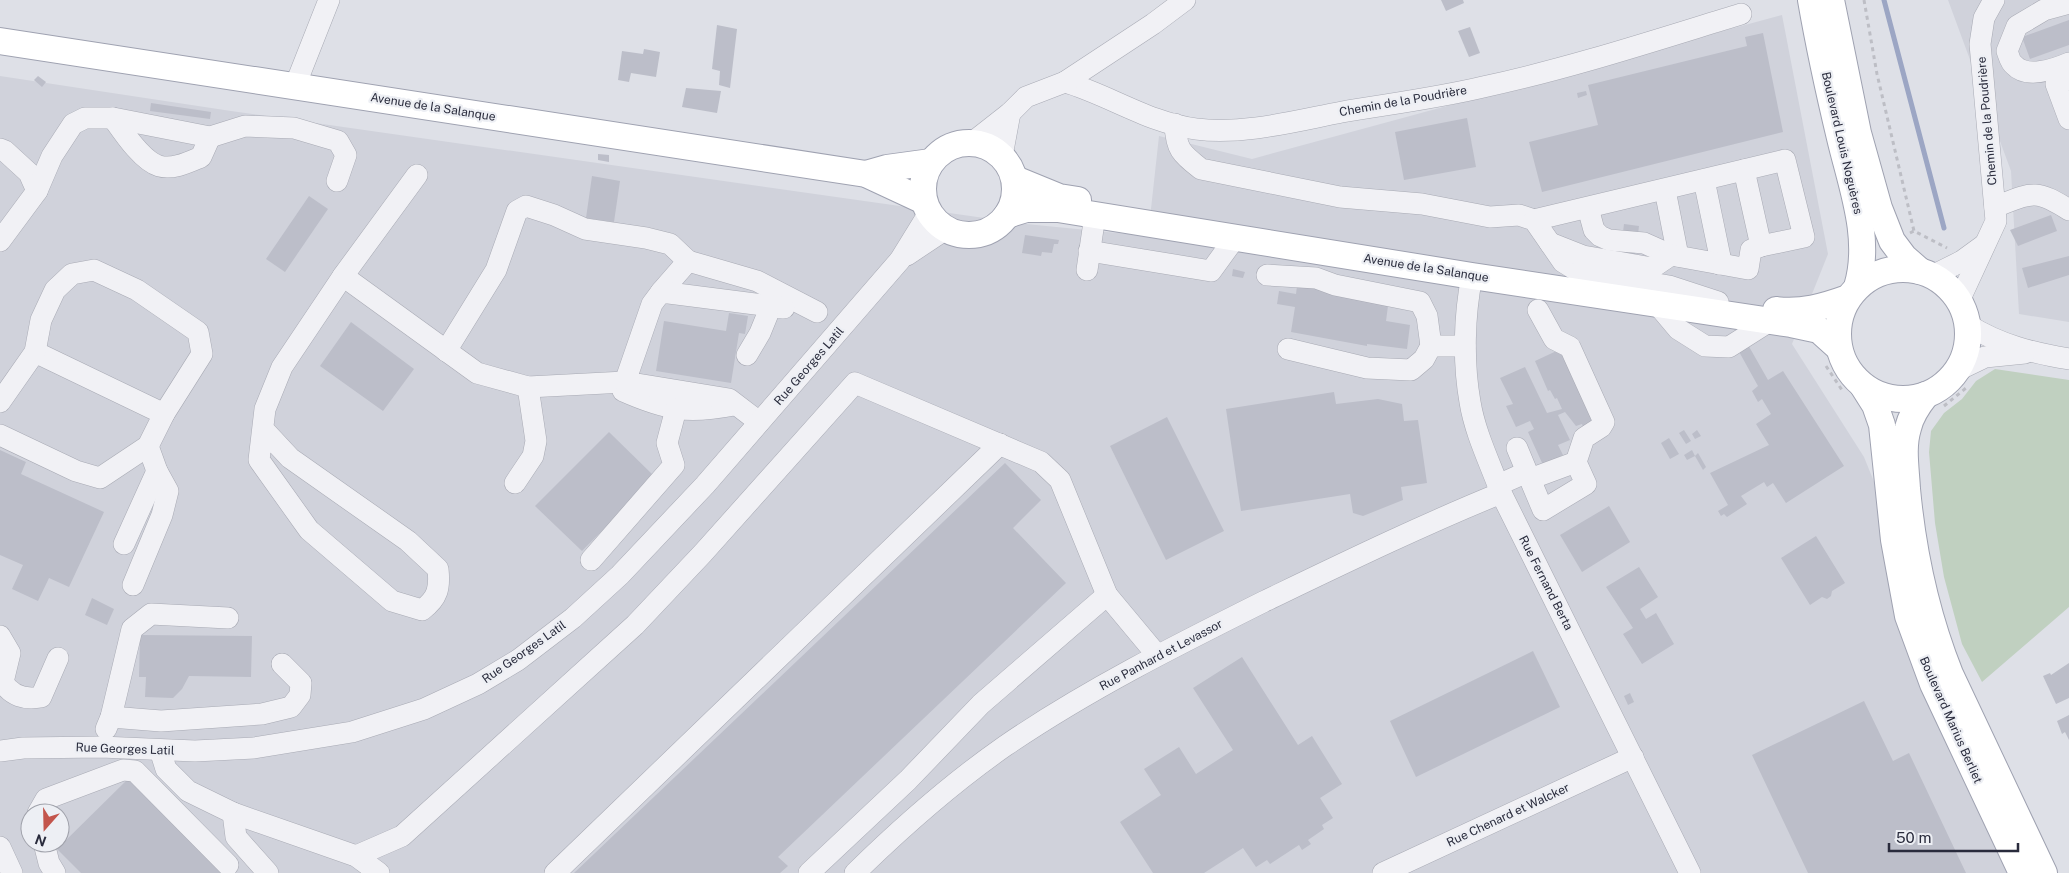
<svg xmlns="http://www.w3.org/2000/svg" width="2069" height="873" font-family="'Public Sans',sans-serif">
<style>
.built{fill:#d0d2db;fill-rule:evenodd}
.grass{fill:#c0d0c0}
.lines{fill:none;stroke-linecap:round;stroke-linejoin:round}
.stream{stroke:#9ca6c4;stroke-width:5}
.building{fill:#bcbec9}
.minor-casing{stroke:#a8aab4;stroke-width:22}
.major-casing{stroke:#9fa2b1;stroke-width:28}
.path{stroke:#bdbec5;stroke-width:3;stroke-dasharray:4 4;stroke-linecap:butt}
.minor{stroke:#f1f1f5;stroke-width:21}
.major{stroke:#fff;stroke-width:26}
.labels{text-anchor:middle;stroke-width:4.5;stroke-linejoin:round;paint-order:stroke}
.street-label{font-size:12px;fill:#292b3c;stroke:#edeff4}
</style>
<rect width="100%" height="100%" fill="#dee0e7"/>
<g class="built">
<polygon points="1948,0 2069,0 2069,322 2019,314 2011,171"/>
<path d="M1782 15 1828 254 1792 344 1864 457 2032 873H0V76L231 111 1026 224 1148 236 1159 136 1252 159ZM30 813H60V843H30Z"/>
</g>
<polygon class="grass" points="1995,369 2069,380 2069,607 1982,682 1962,644 1944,577 1935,523 1929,452 1931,431 1944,413 1962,399 1976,381"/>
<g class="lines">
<polyline class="stream" points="1884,0 1944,228"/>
</g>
<g class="building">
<polygon points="1441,0 1463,0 1464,3 1446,11"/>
<polygon points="2069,20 2069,45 2030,59 2022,37"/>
<polygon points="717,25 737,29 730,88 719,85 720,71 712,69"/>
<polygon points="1470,27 1480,53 1469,57 1458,31"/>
<polygon points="1763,33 1783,132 1542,192 1529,142 1598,125 1588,85 1747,46 1745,37"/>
<polygon points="644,49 660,52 656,77 631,73 629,82 618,80 622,51 643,54"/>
<polygon points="38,76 46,82 42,87 34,80"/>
<polygon points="686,88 721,91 717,113 682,107"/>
<polygon points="1586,91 1587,95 1578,98 1577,93"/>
<polygon points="151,103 211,112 210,119 150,111"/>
<polygon points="1467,118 1476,167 1404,180 1395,132"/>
<polygon points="598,154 609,155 609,162 598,160"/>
<polygon points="592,176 620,181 614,222 586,218"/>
<polygon points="309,196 328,209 285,272 266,259"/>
<polygon points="2051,215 2057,231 2018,246 2010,230"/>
<polygon points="1624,224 1639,226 1635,257 1620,256"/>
<polygon points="1025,235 1059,240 1058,244 1054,244 1052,253 1042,252 1041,256 1022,253"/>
<polygon points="2069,256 2069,275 2028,288 2022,268"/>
<polygon points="1233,269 1245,272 1243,278 1232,276"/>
<polygon points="1297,286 1389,298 1386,321 1410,325 1407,349 1367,344 1367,346 1291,332 1295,307 1277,304 1279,291 1296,294"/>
<polygon points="729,313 748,316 745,334 739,333 731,383 656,371 664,321 726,331"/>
<polygon points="351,322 414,369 383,411 320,366"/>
<polygon points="1747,343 1768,380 1783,371 1844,466 1786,503 1773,483 1767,487 1764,482 1741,496 1747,504 1727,517 1724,514 1721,516 1718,511 1728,505 1710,473 1769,445 1756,424 1771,414 1762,399 1758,402 1752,391 1758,386 1737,348"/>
<polygon points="1565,347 1596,421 1583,427 1582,424 1576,426 1565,412 1558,415 1570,440 1558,445 1563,455 1543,465 1528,432 1534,429 1530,421 1516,427 1506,406 1513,404 1500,378 1525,367 1547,413 1562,409 1557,398 1555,399 1550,390 1548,391 1535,361"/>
<polygon points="1334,392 1336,404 1378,399 1402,404 1404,421 1418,420 1427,483 1401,487 1403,500 1363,516 1353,513 1350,494 1241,511 1226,409"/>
<polygon points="1167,417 1224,531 1166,560 1110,446"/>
<polygon points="1684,430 1691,441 1686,444 1679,433"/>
<polygon points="1697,430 1701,436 1695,439 1692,434"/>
<polygon points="609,432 655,477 582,551 535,506"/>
<polygon points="1669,438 1679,454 1670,459 1661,443"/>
<polygon points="0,450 26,462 21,474 104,512 69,587 49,578 38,601 12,589 23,565 0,555"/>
<polygon points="1692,450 1695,456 1687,460 1684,455"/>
<polygon points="1698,453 1706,467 1703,470 1695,456"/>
<polygon points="1005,463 1041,500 1013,528 1066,583 778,857 788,866 780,873 574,873"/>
<polygon points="1609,506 1630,542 1582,572 1560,535"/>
<polygon points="1816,536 1845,583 1832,591 1831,596 1827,599 1822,597 1810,605 1781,558"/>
<polygon points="1639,567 1658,597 1640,609 1646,619 1656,613 1674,644 1642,664 1623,634 1633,628 1606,587"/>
<polygon points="92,598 114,609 107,625 85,615"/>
<polygon points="140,635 252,636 251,677 189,676 182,689 173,698 145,697 146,677 139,677"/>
<polygon points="1533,651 1560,707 1416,777 1390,721"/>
<polygon points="1242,657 1298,745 1312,736 1342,784 1320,798 1333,818 1322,825 1324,829 1308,840 1311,844 1302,850 1299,845 1270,864 1267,860 1256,867 1243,848 1204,873 1153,873 1120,822 1161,795 1144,769 1179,747 1196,774 1233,750 1193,688"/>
<polygon points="2069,663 2069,698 2056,704 2043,676 2050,673 2051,675"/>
<polygon points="1630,693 1634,702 1628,705 1624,696"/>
<polygon points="1864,701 1893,761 1909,753 1966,873 1808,873 1752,755"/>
<polygon points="2069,715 2069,740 2065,732 2062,734 2057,721"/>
<polygon points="131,776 225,873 81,873 57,849"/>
</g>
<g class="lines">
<defs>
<g id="minor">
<path d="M2069 3 2044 10 2017 26 2007 51C2009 56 2010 62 2014 65 2027 79 2055 69 2069 63"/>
<polyline points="2069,79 2056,84 2069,119"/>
<path d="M1065 82C1109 95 1149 123 1196 129 1244 135 1295 121 1342 112 1389 104 1437 98 1483 87 1571 68 1656 40 1741 14"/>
<polyline points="295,86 329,0"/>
<path d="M113 118C123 132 142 161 159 166 173 170 189 162 201 157L210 137"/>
<path d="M1175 124C1176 150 1182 154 1201 169L1340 197 1422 204 1490 217 1519 215 1534 220 1563 262 1576 270 1669 286 1718 302"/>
<polyline points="973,142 1010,113 1026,97 1065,82 1153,24 1185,0"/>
<polyline points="0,149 5,151 29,173 37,191"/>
<polyline points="1002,156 1010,113"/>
<polyline points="1744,170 1761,246"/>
<polyline points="417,175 343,276 477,373 528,387 625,382"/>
<polyline points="1704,180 1720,257 1719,264"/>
<polyline points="1665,190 1678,256"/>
<path d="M1995 207C2031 193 2035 188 2069 210"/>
<polyline points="1588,208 1594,230 1600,236 1609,240 1644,243 1671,255"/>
<polyline points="1534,220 1785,160 1804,237 1761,246 1751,250 1748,269 1671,255 1652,268 1583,256 1550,243"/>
<polyline points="0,241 37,191 52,156 73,124 85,118 113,118 210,137 245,126 294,128 338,141 346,155 337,181"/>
<polyline points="1089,251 1211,271 1235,238"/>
<polyline points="907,255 946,229"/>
<polyline points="1087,270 1095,215"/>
<polyline points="1267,275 1316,278 1335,285 1420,302 1427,316 1431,346"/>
<path d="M1472 276C1464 316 1463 362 1470 402 1475 433 1490 463 1501 493L1690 873"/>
<polyline points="1932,276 1962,261 1984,245"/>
<polyline points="661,292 688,261 757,281 817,312"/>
<polyline points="1959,301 1996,221 1980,44 1984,18 1994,0"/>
<polyline points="1657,304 1678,329 1705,346 1729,347 1770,321"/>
<path d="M1968 325C2000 345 2033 353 2069 359"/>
<polyline points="1288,349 1367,368 1411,370 1424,359 1431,346 1465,346"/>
<polyline points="446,351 496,270 517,211 526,206 554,215 585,229 646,238 670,244 688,261"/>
<polyline points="35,352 164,414"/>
<polyline points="747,355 760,333 771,306 784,308"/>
<polyline points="1958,370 1985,357 2025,353"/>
<path d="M623 391C666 410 688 414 734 405"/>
<polyline points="0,402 35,352 41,320 55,290 72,274 94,270 137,290 198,332 202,354 164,414 148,446 100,478 76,471 0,435"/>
<polyline points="759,422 729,399 625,382 652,304 661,292 771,306"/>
<path d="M263 429 290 458 408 541 438 569C440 588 438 598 422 610L392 601 309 530 259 460 265 409 282 367 343 276"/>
<polyline points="1517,448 1527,472"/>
<polyline points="1530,479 1576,462"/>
<polyline points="515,483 533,456 536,441 528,387"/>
<polyline points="1498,485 1527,472 1543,510 1586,484 1576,462 1584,438 1601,427 1604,422 1570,347 1554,339 1538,310"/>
<polyline points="124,544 157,471"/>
<polyline points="591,560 674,465 667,443 676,409"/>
<polyline points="133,585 162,515 168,491 157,471 148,446"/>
<path d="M0 636 10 653 3 682C11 696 25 700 41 697L58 658"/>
<polyline points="111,717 161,721 262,714 291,707 300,695 301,683 282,664"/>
<polyline points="106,729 111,717 132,629 151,614 228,618"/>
<polyline points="160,750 166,769 188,791 233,813 356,856 379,873"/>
<polyline points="0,751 23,748 101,747 195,751 254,748 352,732 424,709 478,684 518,660 573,618 620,575 705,485 900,260 929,213"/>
<polyline points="38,813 46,799 123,770 135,771 228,865"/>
<polyline points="233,813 236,837 268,873"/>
<polyline points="44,843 49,863 55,873"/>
<polyline points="0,847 12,873"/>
<polyline points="356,856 402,836 635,625 703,553 855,383 1041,462 1060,480 1107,595"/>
<polyline points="555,873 1000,444"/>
<polyline points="809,873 908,780 981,704 1107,595 1157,655"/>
<path d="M855 873C902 827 952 783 1005 746 1087 690 1175 646 1263 602 1342 564 1420 526 1501 493"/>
<polyline points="1383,873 1633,757"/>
</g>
<g id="major">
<path d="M1811 0C1819 46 1829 92 1840 138 1851 185 1872 238 1857 287"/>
<polyline points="1831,0 1858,133 1879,208 1892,241 1904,257 1920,271"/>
<polyline points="0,41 866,174 924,201"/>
<circle cx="969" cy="189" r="46"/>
<polyline points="866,174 887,168 931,162"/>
<polyline points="1015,179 1059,197 1078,200"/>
<polyline points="1007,215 1026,209 1058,209 1472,276 1791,324 1819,330 1839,348"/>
<circle cx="1903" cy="334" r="65"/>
<path d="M1776 310C1802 313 1823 307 1848 298"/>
<polyline points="1863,386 1875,405 1882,425 1894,540 1908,616 1933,684 2022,873"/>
<path d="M1926 395C1918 405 1911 415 1908 428 1902 447 1906 469 1907 489 1913 553 1926 614 1950 674L2044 873"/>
</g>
</defs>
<use href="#minor" class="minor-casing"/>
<use href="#major" class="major-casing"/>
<g class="path">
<polyline points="1864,0 1877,74 1914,231"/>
<polyline points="1910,233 1914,231 1947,248"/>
<polyline points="1826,366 1842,390"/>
<polyline points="1944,406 1966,388"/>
</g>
<use href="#minor" class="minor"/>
<use href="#major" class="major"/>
</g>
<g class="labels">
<g class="street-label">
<text transform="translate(1403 101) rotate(-10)" y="4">Chemin de la Poudrière</text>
<text transform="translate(433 107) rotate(9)" y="4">Avenue de la Salanque</text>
<text transform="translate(1987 121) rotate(-95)" y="4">Chemin de la Poudrière</text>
<text transform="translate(1842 143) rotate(77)" y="4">Boulevard Louis Noguères</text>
<text transform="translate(1426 268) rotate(9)" y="4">Avenue de la Salanque</text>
<text transform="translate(809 366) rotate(-49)" y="4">Rue Georges Latil</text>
<text transform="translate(1546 583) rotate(63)" y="4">Rue Fernand Berta</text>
<text transform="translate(524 652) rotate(-35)" y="4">Rue Georges Latil</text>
<text transform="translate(1161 655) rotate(-28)" y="4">Rue Panhard et Levassor</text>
<text transform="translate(1951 720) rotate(66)" y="4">Boulevard Marius Berliet</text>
<text transform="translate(125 749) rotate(2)" y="4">Rue Georges Latil</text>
<text transform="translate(1508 815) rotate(-25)" y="4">Rue Chenard et Walcker</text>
</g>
</g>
<g transform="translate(45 828) rotate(200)"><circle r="24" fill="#edeff4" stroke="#9fa1aa"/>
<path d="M0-4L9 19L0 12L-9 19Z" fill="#c3554c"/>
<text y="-8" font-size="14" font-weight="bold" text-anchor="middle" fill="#292b3c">N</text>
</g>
<path d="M1889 843v8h129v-8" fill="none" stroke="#292b3c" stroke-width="2.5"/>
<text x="1896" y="843" font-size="15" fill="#292b3c" stroke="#edeff4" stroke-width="4" paint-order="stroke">50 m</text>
</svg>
